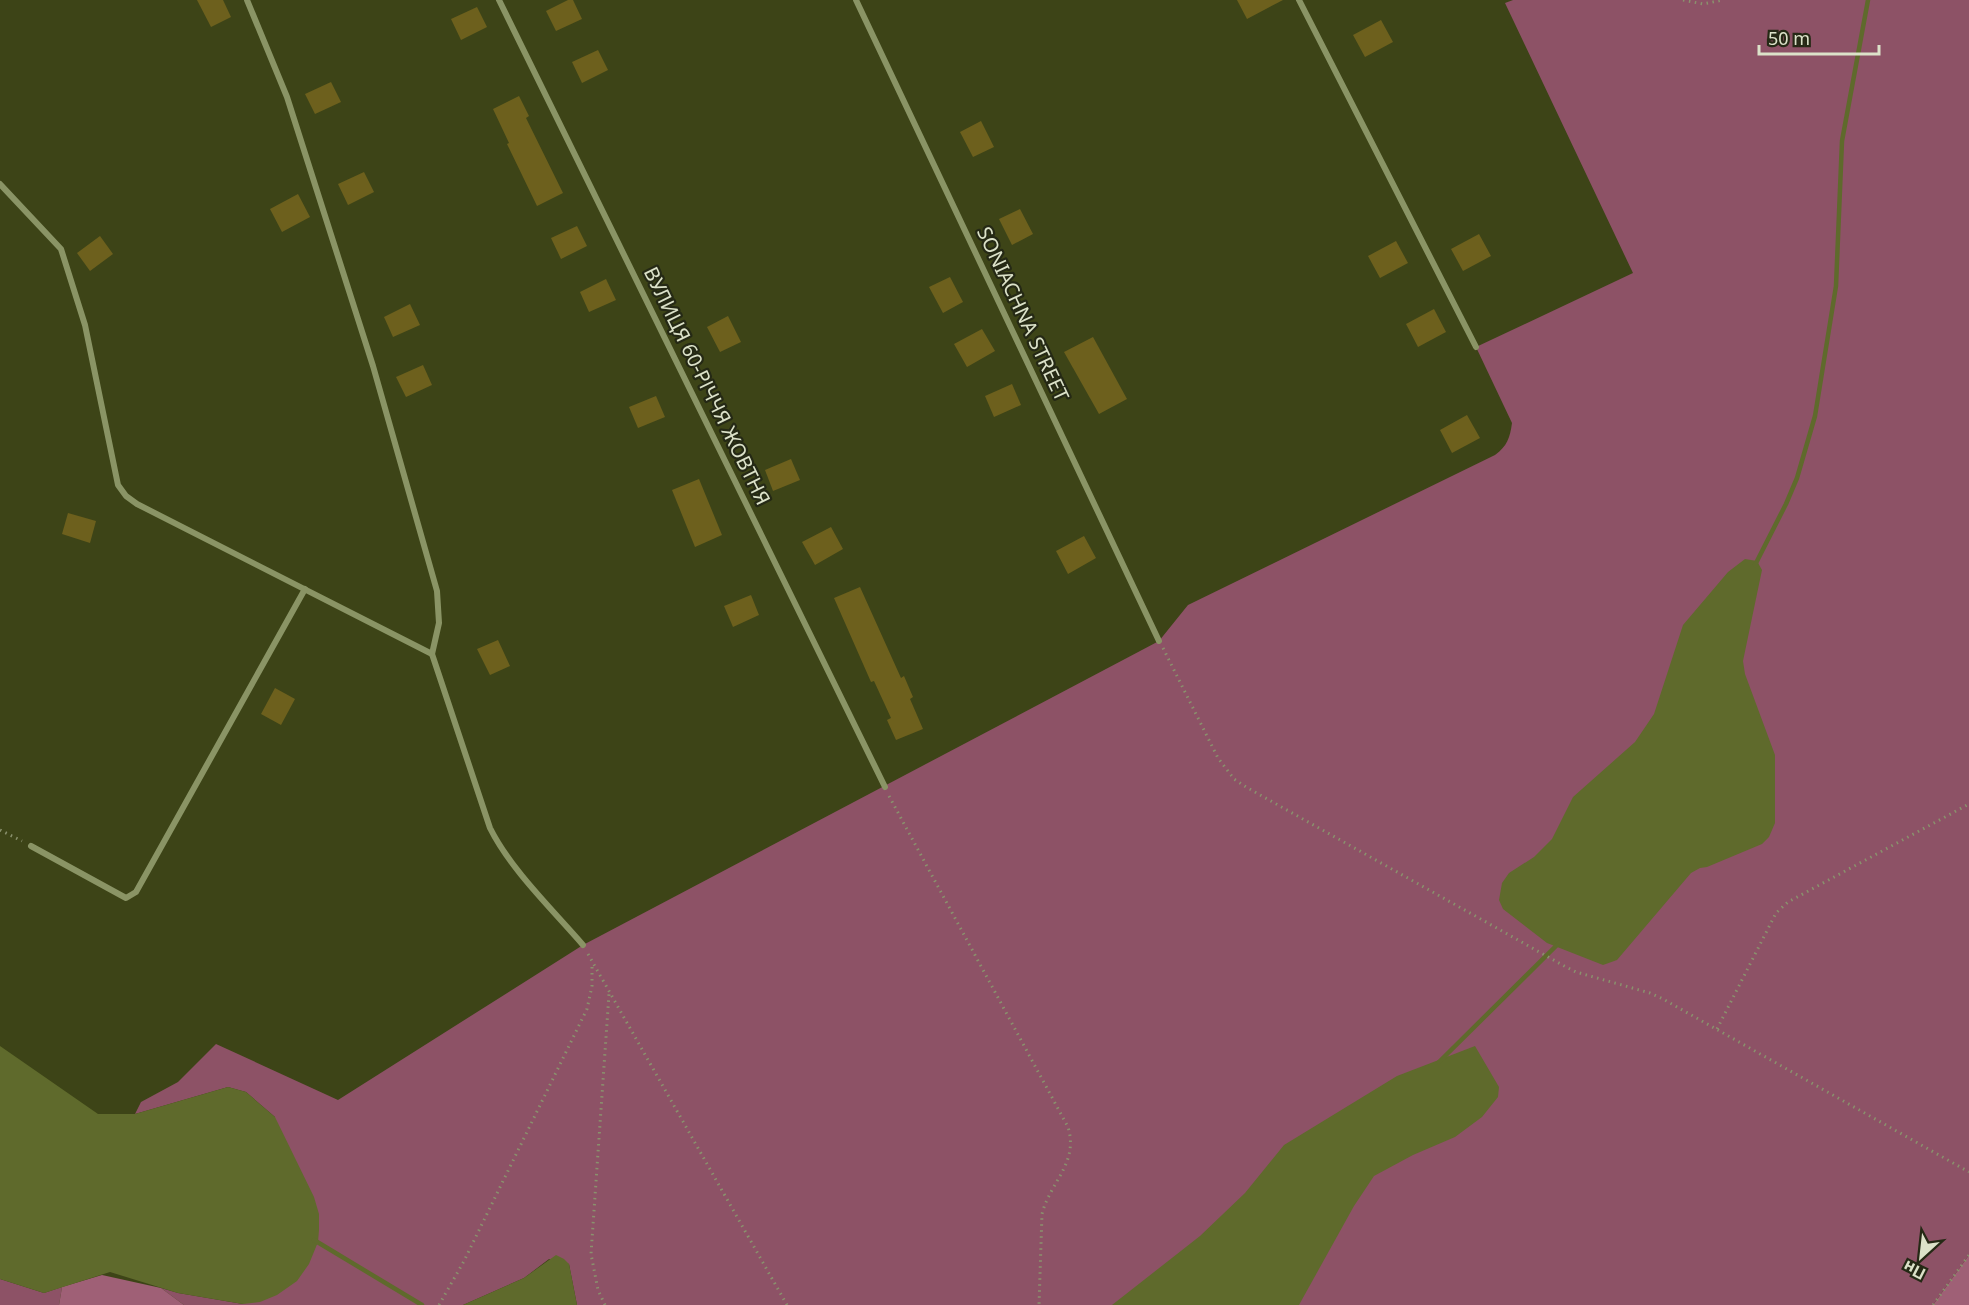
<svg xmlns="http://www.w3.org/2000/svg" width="1969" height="1305" font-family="'Noto Sans',sans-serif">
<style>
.green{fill:#8d5266}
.forest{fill:#9f6076}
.water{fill:#5f6a2c}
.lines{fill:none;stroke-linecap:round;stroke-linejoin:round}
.stream{stroke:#5f6a2c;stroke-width:4.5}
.building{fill:#6d601d}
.path{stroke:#8a916d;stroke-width:3;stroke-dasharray:1.5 4.5;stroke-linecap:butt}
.street{stroke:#8a9465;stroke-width:6}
.labels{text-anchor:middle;stroke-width:4.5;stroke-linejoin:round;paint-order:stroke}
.street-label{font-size:20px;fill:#dce2c9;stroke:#252915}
</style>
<rect width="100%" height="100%" fill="#3d4417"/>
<g class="green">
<path d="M1513 0H1969V1255L1933 1305H577L569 1264 549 1259 524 1278 463 1305H184L161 1288 178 1293 243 1304 275 1117 246 1092 228 1087 135 1114 141 1102 178 1082 216 1044 338 1100 583 945 1159 641 1188 605 1495 455C1507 446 1510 438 1512 423L1476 347 1633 273 1505 3Z"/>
<polygon points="0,1279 44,1293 62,1287 59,1305 0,1305"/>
</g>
<g class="forest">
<polygon points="1969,1255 1969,1305 1933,1305"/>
<polygon points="102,1275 161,1288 184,1305 59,1305 62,1287"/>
</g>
<g class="water">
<polygon points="1745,559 1757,561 1762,570 1743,661 1745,674 1775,755 1775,823 1769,837 1762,844 1707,867 1700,868 1691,873 1617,960 1603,965 1547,943 1503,909 1499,900 1502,883 1509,873 1534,857 1552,839 1573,797 1635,742 1654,714 1683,625 1728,572"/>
<polygon points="0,1046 98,1114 135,1114 228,1087 246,1092 275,1117 314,1197 319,1214 319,1230 318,1242 309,1264 297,1281 277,1295 260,1302 243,1304 178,1293 110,1272 44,1293 0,1279"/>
<polygon points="1475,1046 1499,1087 1498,1097 1482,1117 1455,1137 1413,1155 1374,1176 1354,1206 1299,1305 1112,1305 1200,1236 1245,1193 1284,1145 1397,1076"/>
<polygon points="556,1255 564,1259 569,1264 577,1305 463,1305 524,1278"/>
</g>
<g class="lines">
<g class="stream">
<polyline points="1755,565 1786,504 1797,478 1815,416 1836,286 1842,141 1868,0"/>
<polyline points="1439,1062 1559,943"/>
<polyline points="314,1240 422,1305"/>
</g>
</g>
<g class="building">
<polygon points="197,0 223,0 231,17 211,27"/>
<polygon points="568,0 573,0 582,19 556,31 546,11"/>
<polygon points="1237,0 1283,0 1247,19"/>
<polygon points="477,7 487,27 461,40 451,19"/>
<polygon points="1381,20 1393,42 1365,57 1353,35"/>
<polygon points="598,50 608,70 582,83 572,62"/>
<polygon points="331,82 341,102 315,114 305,94"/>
<polygon points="519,96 529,116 526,118 563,193 537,206 507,144 509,143 493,109"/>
<polygon points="981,121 994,147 973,157 960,132"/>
<polygon points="364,172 374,192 348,205 338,184"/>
<polygon points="298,194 310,217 282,232 270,209"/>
<polygon points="1020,209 1033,234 1012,245 999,219"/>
<polygon points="577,226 587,246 561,259 551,238"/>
<polygon points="1479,234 1491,256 1463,271 1451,249"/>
<polygon points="100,236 113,254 90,271 77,253"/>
<polygon points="1396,241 1408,263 1380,278 1368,256"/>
<polygon points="950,277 963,302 943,313 929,287"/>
<polygon points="606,279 616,300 589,312 580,292"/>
<polygon points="410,304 420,325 393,337 384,317"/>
<polygon points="1434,309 1446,332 1418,347 1406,324"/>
<polygon points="728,316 741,342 720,352 707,327"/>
<polygon points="982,329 995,351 967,367 954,344"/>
<polygon points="1093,337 1127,399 1099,414 1064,352"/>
<polygon points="423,365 432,385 406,397 396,377"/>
<polygon points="1012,384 1021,405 994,417 985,396"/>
<polygon points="656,396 665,417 638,428 629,407"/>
<polygon points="1467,415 1480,438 1452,453 1440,430"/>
<polygon points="791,459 800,480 773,491 765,470"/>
<polygon points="699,479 722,535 695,547 672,490"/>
<polygon points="68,513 96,521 90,543 62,534"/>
<polygon points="831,527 843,549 815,565 802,542"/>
<polygon points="1084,536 1096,558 1068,574 1056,551"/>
<polygon points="860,587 901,678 904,676 913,697 910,699 923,729 896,740 887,720 891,718 874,681 871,682 834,598"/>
<polygon points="751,595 759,615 733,627 724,606"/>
<polygon points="498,640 510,666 490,675 477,649"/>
<polygon points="275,688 295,699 281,725 261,714"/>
</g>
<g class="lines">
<g class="path">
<polyline points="1683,0 1703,4 1723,0"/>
<polyline points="1163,648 1218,758 1234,779 1246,787 1566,967 1576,972 1650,993 1663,999 1969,1172"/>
<path d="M889 796 1068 1127C1079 1163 1050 1182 1042 1214L1039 1305"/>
<polyline points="0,830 22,841"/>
<polyline points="588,954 787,1305"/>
<polyline points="1717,1029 1776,913 1788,902 1969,804"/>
<polyline points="439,1305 464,1261 587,1009 592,986 592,963"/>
<polyline points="605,1305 598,1290 591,1254 609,994"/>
<polyline points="1933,1305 1969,1255"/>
</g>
<g class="street">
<path d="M247 0 287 97 373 366 437 591 439 623 432 654 490 828C511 870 552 909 583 945"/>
<polyline points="499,0 885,787"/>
<polyline points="856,0 1159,641"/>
<polyline points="1299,0 1476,347"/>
<polyline points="0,184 61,249 85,325 118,485 126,496 137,504 432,654"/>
<polyline points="31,846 126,898 136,892 305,589"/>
</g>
</g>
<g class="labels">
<g class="street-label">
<text transform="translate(1023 314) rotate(65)" y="7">SONIACHNA STREET</text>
<text transform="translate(707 386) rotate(64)" y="7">ВУЛИЦЯ 60-РІЧЧЯ ЖОВТНЯ</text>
</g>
</g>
<g transform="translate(1921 1257) rotate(207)" stroke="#252915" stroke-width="4.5" paint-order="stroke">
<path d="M0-4.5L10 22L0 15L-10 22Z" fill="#dce2c9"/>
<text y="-9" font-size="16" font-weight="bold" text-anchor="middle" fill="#dce2c9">Пн</text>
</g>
<path d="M1759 45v9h120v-9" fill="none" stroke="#dce2c9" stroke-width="3"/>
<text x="1768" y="45" font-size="18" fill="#dce2c9" stroke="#252915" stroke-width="4.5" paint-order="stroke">50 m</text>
</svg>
